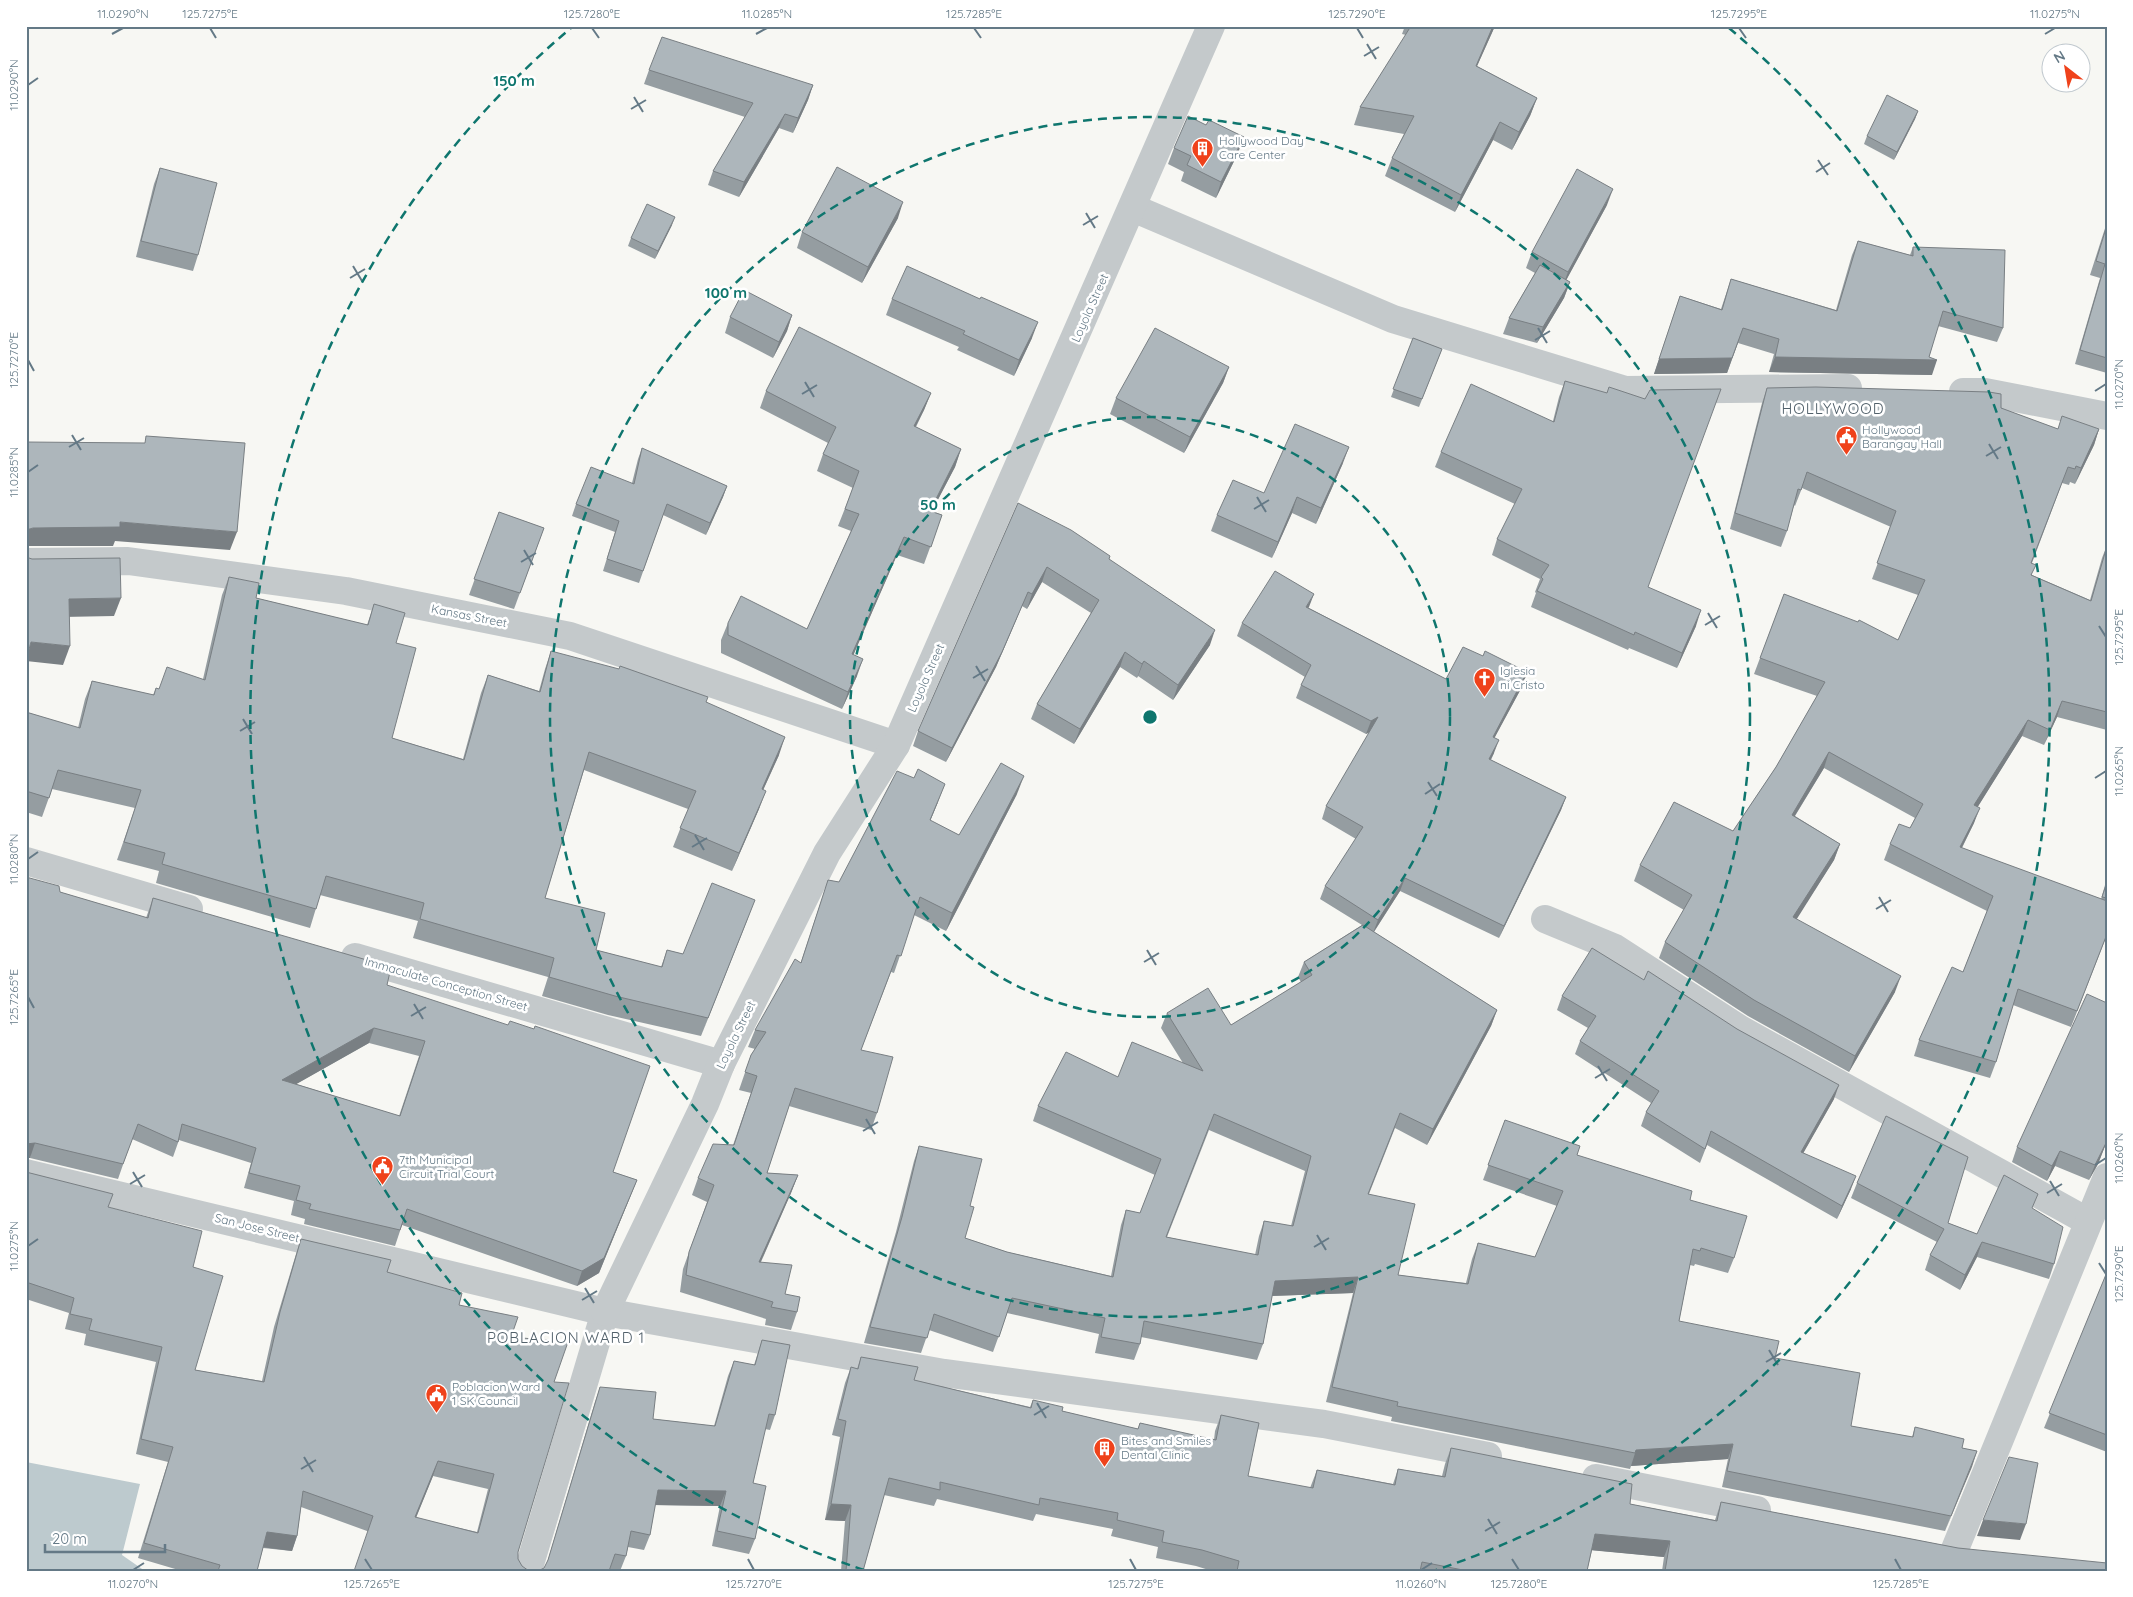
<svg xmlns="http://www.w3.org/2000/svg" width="2133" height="1597" font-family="Quicksand,sans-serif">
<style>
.water{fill:#bdcace}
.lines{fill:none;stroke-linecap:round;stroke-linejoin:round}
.minor{stroke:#c4c9cb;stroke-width:28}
.tertiary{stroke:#c4c9cb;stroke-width:28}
.wall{fill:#959da1;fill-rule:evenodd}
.shaded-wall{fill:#797f83}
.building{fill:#adb6bb;stroke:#797f83;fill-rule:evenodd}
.ticks{fill:none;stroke:#647986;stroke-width:2}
.ring{fill:none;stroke:#0f766e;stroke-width:2.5;stroke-dasharray:9 6}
.labels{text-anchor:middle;stroke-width:5;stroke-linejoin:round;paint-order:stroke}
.poi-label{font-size:12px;fill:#647986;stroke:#fff;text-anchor:start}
.street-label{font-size:12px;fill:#647986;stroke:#fff}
.quarter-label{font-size:15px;letter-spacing:1px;fill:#52616b;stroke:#fff}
.centre{fill:#0f766e;stroke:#fff;stroke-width:2.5}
.ring-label{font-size:15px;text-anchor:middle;font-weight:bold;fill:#0f766e;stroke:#fff;stroke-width:5;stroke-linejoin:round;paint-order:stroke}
.neatline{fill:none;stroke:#647986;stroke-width:2}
.ticks-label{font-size:12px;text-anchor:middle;fill:#647986}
</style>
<rect width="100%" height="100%" fill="#f7f7f3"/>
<polygon class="water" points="26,1462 140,1484 122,1555 145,1571 26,1571"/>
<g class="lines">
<g class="minor">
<polyline points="1133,208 1393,319 1625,390 1848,388"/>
<polyline points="1963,392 1985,392 2107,416"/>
<polyline points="26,562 128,561 346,591 570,636 896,745"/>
<polyline points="26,861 189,909"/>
<polyline points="1545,919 1615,948 1740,1029 2087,1221"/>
<polyline points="355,957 721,1064"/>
<polyline points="1955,1549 2107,1177"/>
<polyline points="528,1571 605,1312"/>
</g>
<g class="tertiary">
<polyline points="26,1173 605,1312 944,1373 1324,1424 1488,1456"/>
<polyline points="605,1312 705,1104 721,1064 827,853 896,745 1211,26"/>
<polyline points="1596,1478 1757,1510"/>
</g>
</g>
<g class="wall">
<polygon points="1405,26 1495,26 1477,66 1537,98 1530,116 1512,150 1493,140 1455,212 1385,176 1392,158 1404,134 1354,125 1360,107 1406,35 1402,34"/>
<polygon points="649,70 813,85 808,100 793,133 779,128 739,197 708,185 713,171 745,117 644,84"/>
<polygon points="1918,111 1915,119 1894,160 1864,144 1867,136"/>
<polygon points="1206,125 1238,153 1216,198 1181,181 1184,172 1168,164 1174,148"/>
<polygon points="160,168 198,255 193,271 136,257 154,184"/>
<polygon points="1607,205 1566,280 1570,282 1564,298 1537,343 1503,334 1509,318 1535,273 1526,268 1532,252"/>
<polygon points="898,218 862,283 797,248 802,232"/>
<polygon points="2107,222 2107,373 2075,364 2100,278 2090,275"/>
<polygon points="672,225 655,259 628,246 631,238"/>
<polygon points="1858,241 1910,255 1913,247 2003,328 1997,342 1938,326 1929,357 1932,375 1769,372 1774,354 1738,343 1727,373 1654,374 1680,296 1721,309 1731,279 1836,310 1852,255"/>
<polygon points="892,299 1032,338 1014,376 957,350 959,347 886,315"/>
<polygon points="792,315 787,331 773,358 725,333 730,317"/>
<polygon points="1413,338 1442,349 1419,407 1391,397"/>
<polygon points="1229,367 1223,383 1184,453 1110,414 1116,398"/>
<polygon points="1565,381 1648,587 1696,626 1677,668 1629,648 1628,650 1531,607 1536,593 1535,592 1540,579 1492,555 1497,539 1515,504 1435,467 1441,452 1553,421 1559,397"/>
<polygon points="1767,388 2001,408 2058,429 2099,429 2094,445 2075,484 2070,482 2069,485 2062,483 2032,563 2032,575 2090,600 2102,558 2107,545 2107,730 2057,717 2044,745 2022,736 1978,806 1974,823 1962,848 2101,899 2107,878 2107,935 2071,1027 2013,1005 1996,1062 1990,1078 1914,1056 1919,1040 1963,972 1987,911 1884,860 1890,844 1910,828 1915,818 1824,768 1795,816 1840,844 1834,860 1796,919 1895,992 1849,1072 1748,1016 1659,958 1665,942 1684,910 1634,881 1640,865 1733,831 1776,767 1817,696 1754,674 1784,594 1898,640 1918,595 1872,579 1891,527 1802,488 1795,506 1794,505 1787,531 1781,547 1730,529 1762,403"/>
<polygon points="766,391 931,393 924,410 916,427 961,449 955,467 932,511 942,515 924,564 897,555 853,655 857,676 842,709 721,653 721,640 728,623 807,629 851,531 838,526 853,488 817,471 823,454 828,443 760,408"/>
<polygon points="642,448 727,486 723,497 706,535 663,515 639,583 603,571 615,532 572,516 576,504 632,483 638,459"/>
<polygon points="1343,463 1316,524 1292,513 1272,558 1211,531 1217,515 1264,493"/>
<polygon points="1018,503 1109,559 1210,645 1173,700 1138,676 1137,678 1120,667 1074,744 1031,719 1037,704 1091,613 1042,582 1027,609 1022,606 996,667 946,762 913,746 918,731"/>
<polygon points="499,512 544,528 514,609 469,595"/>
<polygon points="229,577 256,598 367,625 374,604 396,643 392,738 463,759 481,693 488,675 539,691 545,669 551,651 707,702 779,755 763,790 759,809 732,871 673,847 688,809 584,770 545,898 596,950 661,967 667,950 683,954 748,918 701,1036 608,1015 542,996 548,977 413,938 418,921 320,895 310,928 156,883 159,871 117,860 135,808 52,789 42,817 26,812 26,712 78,728 85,699 92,681 153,695 156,688 159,689 203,679 222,595"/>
<path d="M1309 608 1446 679 1483 656 1527 672 1523 685 1494 738V753L1491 760 1566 797 1561 810 1499 938 1400 891 1374 932 1497 1010 1491 1026 1427 1145 1395 1128 1369 1194 1398 1275 1466 1283 1472 1259 1478 1243 1535 1257 1557 1206 1483 1180 1505 1120 1577 1155 1690 1200 1734 1258 1728 1273 1695 1264 1694 1266 1690 1265 1679 1321 1775 1358 1851 1426 1912 1437 1915 1427 1962 1448 1977 1451 1945 1531 1722 1487 1728 1459 1631 1466 1630 1469 1391 1421 1392 1417 1326 1402 1353 1293 1272 1296 1263 1344 1257 1360 1141 1337 1140 1344 1134 1360 1095 1353 1099 1334 1007 1313 993 1352 929 1330 921 1353 864 1343 896 1232 914 1161 919 1146 970 1206 965 1238 1007 1252 1111 1276 1121 1225 1126 1210 1140 1213 1155 1175 1033 1121 1038 1106 1118 1077 1183 1063 1161 1028 1167 1013 1231 1025 1301 982 1298 977 1304 962 1362 925 1320 899 1325 886 1356 839 1322 819 1326 806 1370 732 1366 734 1296 698 1301 685 1305 677 1237 636 1242 623ZM1209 1130 1305 1171 1291 1226 1264 1221 1259 1236 1255 1255 1167 1237Z"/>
<polygon points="1017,794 946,931 914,915 894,973 891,972 861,1050 877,1113 871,1130 789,1106 767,1173 798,1175 791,1193 761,1262 785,1294 797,1312 791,1330 765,1325 766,1319 680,1292 683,1269 707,1202 692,1195 698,1178 733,1145 751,1093 739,1090 751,1055 755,1049 748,1047 755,1030 801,962 828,880 839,882 938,802 930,821 959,835"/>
<path d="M60 892 146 918 153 898 387 985 613 1172 637 1180 599 1273 577 1286 402 1225 395 1246 304 1224 305 1219 291 1215 294 1201 244 1188 251 1163 179 1140 173 1157 132 1139 118 1179 30 1158ZM369 1043 419 1056 399 1116 296 1084Z"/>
<polygon points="1562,996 1834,1099 1803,1153 1851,1189 1837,1219 1707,1145 1700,1163 1641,1126 1646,1112 1651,1103 1575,1054 1580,1041 1588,1028 1557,1010"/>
<polygon points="2107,1141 2098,1164 2089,1180 2055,1166 2047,1181 2012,1162 2017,1147"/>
<path d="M26 1172 108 1207 193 1267 195 1370 262 1381 274 1327 296 1254 301 1239 387 1272 459 1305 511 1337 554 1382 518 1552 367 1531 301 1507 297 1536 292 1551 263 1548 257 1571H182L138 1558 168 1462 136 1454 156 1362 84 1345 86 1334 65 1329 69 1313 26 1299ZM433 1476 488 1489 477 1532 416 1518Z"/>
<polygon points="1857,1183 1948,1223 1977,1234 2033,1209 2054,1264 2049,1279 1977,1257 1960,1290 1925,1270 1930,1255 1937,1242 1851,1198"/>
<polygon points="2107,1272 2107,1452 2044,1428"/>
<polygon points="762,1340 775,1415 770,1430 765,1429 753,1483 755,1539 749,1554 712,1546 720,1506 655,1505 650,1535 644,1550 628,1547 626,1556 620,1571 610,1569 544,1568 547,1563 595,1402 600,1387 653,1419 714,1426 728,1376 734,1361 754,1365"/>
<polygon points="861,1357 914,1380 1030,1407 1033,1400 1062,1411 1138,1429 1140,1423 1214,1440 1215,1431 1221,1415 1248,1476 1310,1488 1317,1470 1393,1484 1398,1469 1442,1476 1445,1464 1451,1448 1630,1504 1715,1520 1721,1502 1958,1548 2107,1571 1662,1571 1664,1557 1592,1550 1587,1571 1212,1571 1196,1566 1156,1558 1158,1547 1111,1536 1113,1529 1036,1514 1033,1521 937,1499 934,1506 884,1495 863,1571 841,1571 845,1521 825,1520 840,1437 832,1435 845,1383 851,1367 857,1369"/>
</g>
<g class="shaded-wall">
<polygon points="1493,26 1495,26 1469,84 1476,66"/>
<polygon points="813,85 808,100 793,133 798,118"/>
<polygon points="1537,98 1530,116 1512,150 1519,132"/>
<polygon points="1918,111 1915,119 1894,160 1897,152"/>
<polygon points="785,114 779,128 739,197 744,182"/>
<polygon points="1500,122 1493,140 1455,212 1461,195"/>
<polygon points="1244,137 1238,153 1216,198 1221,182"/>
<polygon points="1613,189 1607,205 1562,288 1568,272"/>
<polygon points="903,202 898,218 862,283 868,267"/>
<polygon points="675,217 672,225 655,259 658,251"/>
<polygon points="1570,282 1564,298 1537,343 1543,327"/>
<polygon points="792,315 787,331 773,358 779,342"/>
<polygon points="1038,322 1032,338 1014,376 1019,360"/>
<polygon points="1743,328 1727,373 1654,374 1659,359"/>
<polygon points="1775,357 1937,360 1932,375 1769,372"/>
<polygon points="1229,367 1223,383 1184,453 1190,437"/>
<polygon points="931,393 924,410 907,443 914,426"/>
<polygon points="2099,429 2094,445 2075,484 2081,468"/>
<polygon points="1349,447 1343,463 1316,524 1321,508"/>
<polygon points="961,449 955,467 923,528 930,511"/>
<polygon points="727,486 723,497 706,535 710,523"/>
<polygon points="1297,497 1292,513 1272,558 1278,542"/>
<polygon points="120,522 237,532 230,550 115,541 113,546 26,546 26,530 33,528"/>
<polygon points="904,537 897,555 846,672 852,654"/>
<polygon points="1047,567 1042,582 1027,609 1032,594"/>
<polygon points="1028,592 1022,606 996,667 946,762 952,748"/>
<polygon points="1314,594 1309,607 1301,620 1306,607"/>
<polygon points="121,598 114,616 62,617 69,599"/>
<polygon points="1701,610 1696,626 1677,668 1682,653"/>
<polygon points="1215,630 1210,645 1173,700 1178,685"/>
<polygon points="31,642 70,646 63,665 26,661"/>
<polygon points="1125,652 1120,667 1074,744 1080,729"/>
<polygon points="863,659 857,676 842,709 848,692"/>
<polygon points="1144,661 1138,676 1137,678 1142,664"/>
<polygon points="1527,672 1523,685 1488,750 1493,737"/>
<polygon points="2062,701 2057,717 2044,745 2050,730"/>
<polygon points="1378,717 1374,730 1366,734 1371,721"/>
<polygon points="2028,720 2022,736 1969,821 1974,805"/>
<polygon points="785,737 779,755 755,808 762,789"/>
<polygon points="1499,740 1494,753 1484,772 1489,759"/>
<polygon points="1829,752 1824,768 1786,830 1792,815"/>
<polygon points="1024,776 1017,794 946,931 952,913"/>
<polygon points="945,784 938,802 923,838 930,820"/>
<polygon points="766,791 759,809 732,871 739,853"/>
<polygon points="1566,797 1561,810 1499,938 1504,926"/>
<polygon points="1980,808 1974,823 1954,863 1960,847"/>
<polygon points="1840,844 1834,860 1788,933 1793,917"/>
<polygon points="1405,878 1400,891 1373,933 1378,920"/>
<polygon points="755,900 748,918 701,1036 708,1018"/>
<polygon points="1901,976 1895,992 1849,1072 1855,1056"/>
<polygon points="1497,1010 1491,1026 1427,1145 1433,1129"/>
<polygon points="374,1028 369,1043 277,1095 282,1080"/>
<polygon points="1839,1085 1834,1099 1796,1166 1801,1152"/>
<polygon points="2107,1141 2098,1164 2089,1180 2095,1165"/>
<polygon points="28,1143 35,1143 30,1158 26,1158 26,1144"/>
<polygon points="2060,1151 2055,1166 2047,1181 2052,1166"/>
<polygon points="798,1175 791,1193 753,1279 759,1262"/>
<polygon points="1856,1176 1851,1189 1837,1219 1842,1206"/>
<polygon points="637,1180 599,1273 577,1286 582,1271"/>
<polygon points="1982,1242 1977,1257 1960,1290 1965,1275"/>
<polygon points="1358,1277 1353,1293 1269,1296 1275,1281"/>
<polygon points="1733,1444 1728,1459 1631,1466 1636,1450"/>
<polygon points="1977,1451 1972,1467 1945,1531"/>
<polygon points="438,1461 433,1476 410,1532 415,1517"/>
<polygon points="658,1490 726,1491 720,1506 653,1505"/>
<polygon points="831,1504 851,1505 845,1521 825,1520"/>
<polygon points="1983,1520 2026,1524 2020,1540 1977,1536"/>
<polygon points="267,1532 297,1536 292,1551 261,1547"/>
<polygon points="1595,1534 1670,1541 1664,1557 1589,1550"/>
</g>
<g class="building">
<polygon points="1411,26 1493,26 1476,66 1537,98 1519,132 1500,122 1461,195 1392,158 1414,116 1360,107"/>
<polygon points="662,37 813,85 798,118 785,114 744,182 713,171 753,103 649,70"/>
<polygon points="1887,95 1918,111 1897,152 1867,136"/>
<polygon points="1188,116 1206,125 1209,120 1244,137 1221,182 1187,165 1191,156 1174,148"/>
<polygon points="837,167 903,202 868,267 802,232"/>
<polygon points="160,168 217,183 198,255 141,241"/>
<polygon points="1577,169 1613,189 1568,272 1532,252"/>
<polygon points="647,204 675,217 658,251 631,238"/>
<polygon points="2107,225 2107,358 2080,350 2105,264 2096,261"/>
<polygon points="1858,241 1913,256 1913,247 2005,250 2003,328 1943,311 1929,357 1937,360 1775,357 1779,339 1743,328 1732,358 1659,359 1680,296 1722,310 1731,279 1837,311"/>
<polygon points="1540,265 1570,282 1543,327 1509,318"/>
<polygon points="907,266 980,299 981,297 1038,322 1019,360 963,334 965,331 892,299"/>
<polygon points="744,290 792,315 779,342 730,317"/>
<polygon points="799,327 931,393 914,426 961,449 930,511 942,515 931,547 904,537 852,654 863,659 848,692 728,635 728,623 741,596 807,629 859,514 845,509 859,471 823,454 836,427 766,391"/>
<polygon points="1155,328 1229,367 1190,437 1116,398"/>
<polygon points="1413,338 1442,349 1422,399 1393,389"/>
<polygon points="1565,381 1607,393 1609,387 1645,399 1650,390 1721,389 1648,587 1701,610 1682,653 1635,632 1634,635 1537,591 1543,579 1541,577 1549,565 1497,539 1522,489 1441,452 1471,384 1554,422"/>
<polygon points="1816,387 1989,392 2001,394 2001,408 2058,429 2062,416 2099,429 2081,468 2076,466 2075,469 2068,467 2031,563 2036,565 2031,575 2091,601 2107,546 2107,712 2062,701 2050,730 2028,720 1974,805 1980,808 1960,847 2107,901 2107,934 2077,1011 2018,989 1996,1062 1919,1040 1952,967 1963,972 1993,896 1890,844 1899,824 1910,828 1923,804 1829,752 1792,815 1840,844 1793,917 1901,976 1855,1056 1754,1000 1665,942 1692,895 1640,865 1674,802 1733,831 1776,767 1825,682 1760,658 1784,594 1858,622 1859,620 1898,640 1925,580 1877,563 1896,511 1807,472 1801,490 1798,489 1787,531 1735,513 1767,388"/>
<polygon points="1295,424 1349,447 1321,508 1297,497 1278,542 1217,515 1233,480 1264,493"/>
<polygon points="146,436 245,443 237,532 120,522 120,527 33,528 26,530 26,442 145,443"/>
<polygon points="642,448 727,486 710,523 667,504 643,571 607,559 619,521 576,504 591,467 634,484"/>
<polygon points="1018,503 1071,530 1110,556 1109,559 1215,630 1178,685 1144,661 1142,664 1125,652 1080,729 1037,704 1099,600 1047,567 1032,594 1028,592 1002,652 952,748 918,731"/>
<polygon points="499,512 544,528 520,593 474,579"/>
<polygon points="26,557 32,559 120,558 121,598 69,599 70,646 31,642 26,661"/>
<polygon points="1275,571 1314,594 1306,607 1446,679 1463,647 1483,656 1485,651 1527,672 1493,737 1499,740 1489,759 1566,797 1504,926 1405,878 1378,920 1325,886 1363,827 1326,806 1378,717 1371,721 1301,685 1311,665 1242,623"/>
<polygon points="229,577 259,583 256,598 368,625 374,604 405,613 396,643 416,648 392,738 464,760 488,675 540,692 551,651 619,669 620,666 708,697 706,702 785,737 762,789 766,791 739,853 680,828 696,791 589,752 545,898 605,913 596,950 662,967 667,950 683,954 712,883 755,900 708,1018 615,996 549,977 554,958 420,919 424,903 326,876 316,909 162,864 165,853 124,842 141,790 58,770 49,798 26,791 26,712 80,728 92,681 154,695 156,688 159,689 167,667 205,680"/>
<polygon points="1001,763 1024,776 952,913 920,897 901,956 897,955 861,1050 893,1057 877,1113 795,1088 767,1173 798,1175 759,1262 792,1265 785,1294 800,1297 797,1312 771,1307 773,1302 686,1275 689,1252 714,1185 698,1178 713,1144 734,1145 757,1076 745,1072 751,1055 766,1032 755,1030 795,959 801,963 828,880 839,882 897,771 914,778 918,769 945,784 930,820 959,835"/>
<path d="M26 877 59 886 60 892 148 918 153 898 391 967 387 985 508 1025 510 1021 534 1029 535 1026 650 1066 613 1172 637 1180 604 1258 582 1271 407 1209 400 1230 309 1209 311 1204 296 1200 300 1186 249 1173 256 1148 182 1124 178 1142 138 1124 123 1164 35 1143 26 1144ZM374 1028 425 1041 400 1116 282 1080Z"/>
<polygon points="2107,882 2107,898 2102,897"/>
<path d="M1363 925 1497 1010 1433 1129 1400 1113 1368 1194 1415 1204 1398 1275 1468 1284 1478 1243 1535 1257 1563 1191 1488 1165 1505 1120 1580 1146 1577 1155 1692 1191 1690 1200 1747 1216 1734 1258 1701 1248 1700 1251 1693 1249 1679 1321 1779 1341 1775 1358 1860 1373 1851 1426 1913 1437 1915 1427 1964 1439 1962 1448 1977 1451 1951 1516 1727 1471 1733 1444 1636 1450 1635 1453 1397 1406 1398 1402 1332 1387 1358 1277 1275 1281 1263 1344 1144 1321 1140 1344 1101 1337 1105 1318 1012 1298 999 1337 934 1314 927 1338 870 1327 902 1217 919 1146 982 1159 970 1206 974 1207 965 1238 1007 1252 1113 1277 1126 1210 1140 1213 1161 1159 1038 1106 1066 1052 1118 1077 1132 1042 1203 1071 1167 1013 1208 988 1231 1025 1312 975 1304 962ZM1214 1114 1311 1156 1293 1226 1264 1221 1258 1255 1166 1237Z"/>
<polygon points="1592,948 1644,980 1648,971 1737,1029 1839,1085 1801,1152 1856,1176 1842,1206 1711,1131 1705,1149 1646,1112 1659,1091 1580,1041 1596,1016 1562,996"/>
<polygon points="2087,994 2107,1003 2107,1141 2095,1165 2060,1151 2052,1166 2017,1147"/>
<polygon points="1886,1116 1968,1157 1948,1223 1977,1234 2004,1175 2038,1194 2032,1208 2063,1227 2054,1264 1982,1242 1965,1275 1930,1255 1944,1229 1857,1183"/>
<path d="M26 1172 113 1194 108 1207 202 1231 193 1267 223 1276 195 1370 264 1382 280 1312 301 1239 391 1260 387 1272 462 1293 459 1305 518 1317 511 1337 568 1342 554 1382 569 1383 518 1552V1559L522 1566 529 1571H354L373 1516 303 1491 297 1536 267 1532 257 1571H218L220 1565 144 1543 173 1447 141 1439 162 1347 89 1330 92 1319 70 1314 74 1298 26 1282ZM438 1461 494 1474 478 1533 415 1517Z"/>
<polygon points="2107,1272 2107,1435 2049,1413"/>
<polygon points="762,1340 790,1345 775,1415 769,1414 753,1483 766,1486 755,1539 717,1531 726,1491 658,1490 650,1535 631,1531 626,1556 615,1554 609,1571 538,1571 544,1568 548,1560 600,1387 656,1392 653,1419 715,1426 734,1361 755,1365"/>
<polygon points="861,1357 918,1367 914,1380 1031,1408 1033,1400 1063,1407 1062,1411 1138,1429 1140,1423 1216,1440 1221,1415 1259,1423 1248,1476 1313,1488 1317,1470 1395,1485 1398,1469 1445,1477 1451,1448 1632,1484 1630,1504 1717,1521 1721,1502 1958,1548 2107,1563 2107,1571 1665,1571 1670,1541 1595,1534 1587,1571 1468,1571 1422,1562 1420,1571 1237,1571 1239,1561 1202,1550 1162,1542 1164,1531 1117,1520 1118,1513 1040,1498 1039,1505 940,1482 940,1490 889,1478 863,1571 846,1571 851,1505 831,1504 846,1421 838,1419 851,1367 858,1369"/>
<polygon points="2009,1457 2038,1463 2026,1524 1983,1520"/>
</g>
<path class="ticks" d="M210 28 216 38M592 28 599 38M974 28 981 38M1357 28 1363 38M1739 28 1746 38M112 34 123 28M756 34 767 28M2045 34 2055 28M1367 44 1376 59M1364 56 1379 47M28 85 38 78M634 97 643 112M631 109 646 100M1818 160 1828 175M1816 172 1830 163M1086 213 1095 228M1083 225 1098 216M353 266 362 281M350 278 365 269M1538 328 1547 343M1535 340 1550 331M28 360 34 371M805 382 814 397M2095 391 2106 384M802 394 817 385M72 435 81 450M1989 444 1998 459M69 447 84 438M1986 456 2001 447M28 472 38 465M1257 497 1266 512M1254 509 1269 500M524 550 533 565M521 562 536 553M1708 613 1717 628M1705 625 1720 616M2099 626 2106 637M976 666 985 681M973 678 988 669M243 719 252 734M240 731 255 722M2095 778 2106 771M1428 782 1437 796M1425 794 1440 784M695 835 704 850M692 847 707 838M28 859 38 852M1879 897 1888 912M1876 909 1891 900M1147 950 1156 965M1144 962 1159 953M28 997 34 1008M414 1004 423 1019M411 1016 426 1007M1598 1066 1607 1081M1595 1078 1610 1069M866 1119 875 1134M863 1131 878 1122M2095 1165 2106 1158M133 1172 142 1187M2050 1181 2059 1196M130 1184 145 1175M2047 1193 2062 1184M1317 1235 1326 1250M28 1246 38 1239M1314 1247 1329 1238M2099 1263 2106 1274M585 1288 594 1303M582 1300 597 1291M1769 1350 1778 1365M1766 1362 1781 1353M1037 1403 1046 1418M1034 1415 1049 1406M304 1457 313 1472M301 1469 316 1460M1488 1519 1497 1534M1485 1531 1500 1522M365 1559 372 1570M748 1559 754 1570M1130 1559 1136 1570M1512 1559 1519 1570M1895 1559 1901 1570M133 1570 144 1563M1421 1570 1432 1563"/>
<g class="ring">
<circle cx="1150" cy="717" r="300"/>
<circle cx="1150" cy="717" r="600"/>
<path d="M864 1570A900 900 0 0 1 571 28M1729 28A900 900 0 0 1 1436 1570"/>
</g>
<defs>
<symbol id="building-pin" viewBox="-11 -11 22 30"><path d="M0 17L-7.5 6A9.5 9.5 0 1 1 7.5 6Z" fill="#ef421b" stroke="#fff"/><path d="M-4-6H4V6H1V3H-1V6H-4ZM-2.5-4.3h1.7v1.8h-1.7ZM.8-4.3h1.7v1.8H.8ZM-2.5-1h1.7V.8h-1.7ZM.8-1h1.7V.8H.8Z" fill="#fff"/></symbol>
<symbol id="civic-pin" viewBox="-11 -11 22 30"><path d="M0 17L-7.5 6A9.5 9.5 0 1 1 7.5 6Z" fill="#ef421b" stroke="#fff"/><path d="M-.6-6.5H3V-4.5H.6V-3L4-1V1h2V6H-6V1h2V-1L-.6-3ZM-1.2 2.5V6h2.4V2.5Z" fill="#fff"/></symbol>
<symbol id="church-pin" viewBox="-11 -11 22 30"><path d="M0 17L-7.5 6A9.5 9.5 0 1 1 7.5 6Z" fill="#ef421b" stroke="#fff"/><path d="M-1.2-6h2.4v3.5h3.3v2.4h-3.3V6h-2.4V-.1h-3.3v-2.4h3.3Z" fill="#fff"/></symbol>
</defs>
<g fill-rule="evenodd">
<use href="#building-pin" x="1190" y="136" width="25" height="34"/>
<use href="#civic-pin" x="1834" y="424" width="25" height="34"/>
<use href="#church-pin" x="1472" y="666" width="25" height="34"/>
<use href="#civic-pin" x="370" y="1154" width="25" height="34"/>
<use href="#civic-pin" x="424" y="1382" width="25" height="34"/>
<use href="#building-pin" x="1092" y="1436" width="25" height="34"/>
</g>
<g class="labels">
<g class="poi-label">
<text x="1219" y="145">Hollywood Day<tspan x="1219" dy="14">Care Center</tspan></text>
<text x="1862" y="434">Hollywood<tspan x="1862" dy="14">Barangay Hall</tspan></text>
<text x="1500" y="675">Iglesia<tspan x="1500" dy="14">ni Cristo</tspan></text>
<text x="399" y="1164">7th Municipal<tspan x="399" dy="14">Circuit Trial Court</tspan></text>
<text x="452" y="1391">Poblacion Ward<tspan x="452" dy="14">1 SK Council</tspan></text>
<text x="1121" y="1445">Bites and Smiles<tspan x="1121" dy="14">Dental Clinic</tspan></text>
</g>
<g class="street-label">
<text transform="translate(1090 308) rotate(-66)" y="4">Loyola Street</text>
<text transform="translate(469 616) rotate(11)" y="4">Kansas Street</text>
<text transform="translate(926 678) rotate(-66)" y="4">Loyola Street</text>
<text transform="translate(446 984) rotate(16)" y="4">Immaculate Conception Street</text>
<text transform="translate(736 1035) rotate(-64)" y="4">Loyola Street</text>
<text transform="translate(257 1228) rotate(14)" y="4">San Jose Street</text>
</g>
<g class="quarter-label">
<text x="1833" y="414">HOLLYWOOD</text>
<text x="566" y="1343">POBLACION WARD 1</text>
</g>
</g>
<circle cx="1150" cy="717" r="8" class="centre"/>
<g class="ring-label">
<text x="514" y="86">150 m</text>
<text x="726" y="298">100 m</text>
<text x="938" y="510">50 m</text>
</g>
<rect width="2133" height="1597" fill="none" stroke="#ffffff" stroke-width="55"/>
<g transform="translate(2066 68) rotate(329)"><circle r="24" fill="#ffffff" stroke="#c1c9cf"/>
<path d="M0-4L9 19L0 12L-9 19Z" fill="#ef421b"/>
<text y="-8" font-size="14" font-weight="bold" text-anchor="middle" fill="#647986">N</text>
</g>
<path d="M45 1544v8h120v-8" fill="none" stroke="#647986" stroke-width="2.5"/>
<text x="52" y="1544" font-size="15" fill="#647986" stroke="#ffffff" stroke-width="4" paint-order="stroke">20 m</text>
<rect x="28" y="28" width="2078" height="1542" class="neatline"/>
<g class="ticks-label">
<text x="123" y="18">11.0290°N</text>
<text x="210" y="18">125.7275°E</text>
<text x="592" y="18">125.7280°E</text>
<text x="767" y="18">11.0285°N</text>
<text x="974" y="18">125.7285°E</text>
<text x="1357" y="18">125.7290°E</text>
<text x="1739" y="18">125.7295°E</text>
<text x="2055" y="18">11.0275°N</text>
<text transform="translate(14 85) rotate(-90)" y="4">11.0290°N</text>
<text transform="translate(14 360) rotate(-90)" y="4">125.7270°E</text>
<text transform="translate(2119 384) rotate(-90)" y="4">11.0270°N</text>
<text transform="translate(14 472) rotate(-90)" y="4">11.0285°N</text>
<text transform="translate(2119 637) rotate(-90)" y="4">125.7295°E</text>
<text transform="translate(2119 771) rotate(-90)" y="4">11.0265°N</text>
<text transform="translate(14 859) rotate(-90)" y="4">11.0280°N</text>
<text transform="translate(14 997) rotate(-90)" y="4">125.7265°E</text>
<text transform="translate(2119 1158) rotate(-90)" y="4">11.0260°N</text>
<text transform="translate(14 1246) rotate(-90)" y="4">11.0275°N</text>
<text transform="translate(2119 1274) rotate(-90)" y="4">125.7290°E</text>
<text x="133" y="1588">11.0270°N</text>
<text x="372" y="1588">125.7265°E</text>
<text x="754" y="1588">125.7270°E</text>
<text x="1136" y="1588">125.7275°E</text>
<text x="1421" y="1588">11.0260°N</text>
<text x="1519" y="1588">125.7280°E</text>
<text x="1901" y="1588">125.7285°E</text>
</g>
</svg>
